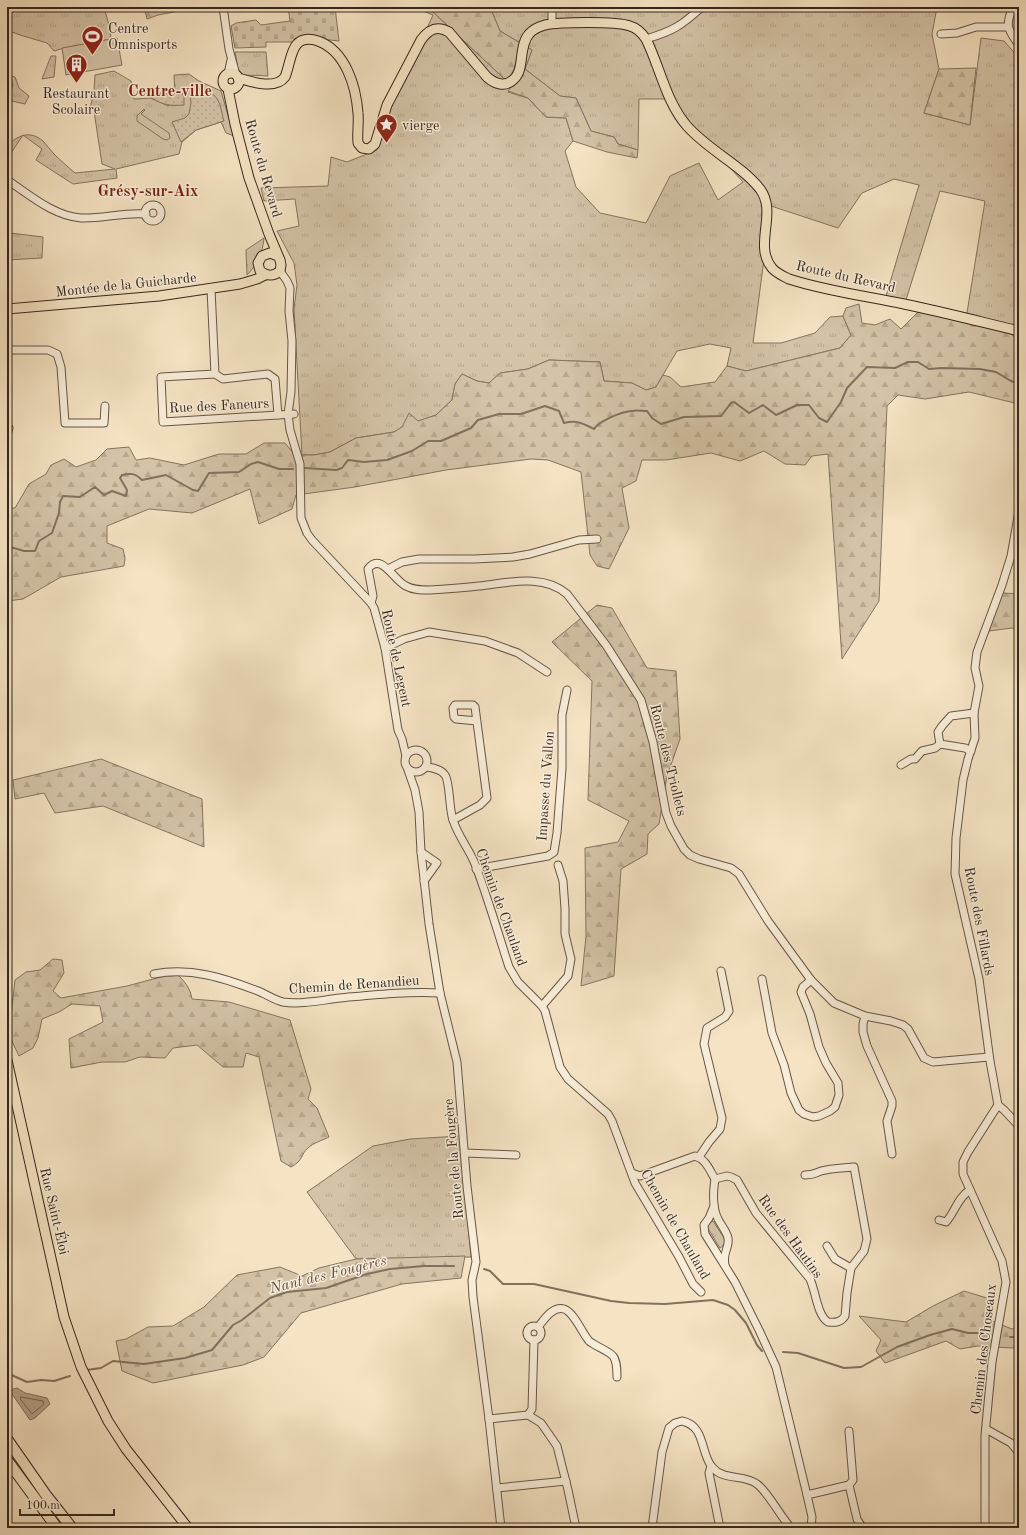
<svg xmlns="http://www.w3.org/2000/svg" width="1026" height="1535" font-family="'Old Standard TT',serif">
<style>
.grass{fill:url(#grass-tufts);stroke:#847462}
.forest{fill:url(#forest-firs);stroke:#847462}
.cemetery{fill:url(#cemetery-stones);stroke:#847462}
.park{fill:url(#park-dots);stroke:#847462}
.pitch{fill:#d4c3a7;stroke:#847462}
.water{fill:#b4a38b;stroke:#81715f}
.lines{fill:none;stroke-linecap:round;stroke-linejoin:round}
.shore{stroke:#746454;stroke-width:1}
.stream{stroke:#81715f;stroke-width:2}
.minor-casing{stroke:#655547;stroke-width:9}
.major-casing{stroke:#35261e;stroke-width:11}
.highway-casing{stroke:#35261e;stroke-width:12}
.minor{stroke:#f8edd8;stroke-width:7}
.major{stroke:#f5e3c3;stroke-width:9}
.highway{stroke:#f5e3c3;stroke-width:10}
.labels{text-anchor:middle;stroke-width:3;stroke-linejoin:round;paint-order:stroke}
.poi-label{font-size:14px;fill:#35261e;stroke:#f8edd8;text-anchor:start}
.street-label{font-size:14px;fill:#35261e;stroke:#f8edd8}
.water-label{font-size:15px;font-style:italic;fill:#5b4c3f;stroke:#f8edd8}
.quarter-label{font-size:16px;font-weight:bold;fill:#7a1f14;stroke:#f8edd8}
</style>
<defs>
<pattern id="grass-tufts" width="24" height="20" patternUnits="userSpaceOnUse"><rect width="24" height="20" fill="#d4c3a7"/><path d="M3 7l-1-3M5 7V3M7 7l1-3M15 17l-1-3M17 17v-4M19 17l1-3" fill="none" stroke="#b7a78f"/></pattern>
<pattern id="forest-firs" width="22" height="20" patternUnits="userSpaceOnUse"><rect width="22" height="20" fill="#d4c3a7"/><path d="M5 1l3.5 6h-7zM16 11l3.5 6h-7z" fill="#b7a78f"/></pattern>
<pattern id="cemetery-stones" width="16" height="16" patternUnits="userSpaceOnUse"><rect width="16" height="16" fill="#d4c3a7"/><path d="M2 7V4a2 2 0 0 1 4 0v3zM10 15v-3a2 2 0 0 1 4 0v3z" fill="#b7a78f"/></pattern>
<pattern id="park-dots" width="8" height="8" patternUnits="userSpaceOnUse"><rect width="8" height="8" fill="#d4c3a7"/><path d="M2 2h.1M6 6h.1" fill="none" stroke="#b7a78f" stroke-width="1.8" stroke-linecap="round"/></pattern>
</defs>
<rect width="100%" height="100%" fill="#f5e3c3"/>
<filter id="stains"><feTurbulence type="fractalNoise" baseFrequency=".005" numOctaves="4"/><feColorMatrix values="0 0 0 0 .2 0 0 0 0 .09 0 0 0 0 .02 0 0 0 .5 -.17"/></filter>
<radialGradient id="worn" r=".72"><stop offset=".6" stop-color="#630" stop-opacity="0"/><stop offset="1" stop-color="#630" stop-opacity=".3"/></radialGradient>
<g class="grass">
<polygon points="7,7 104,7 110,29 111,39 64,48 54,51 47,43 20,35 7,30 7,22 11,22 7,18"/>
<polygon points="413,7 421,7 433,12 512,86 508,92 528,98 546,117 566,118 573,141 565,151 576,187 600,213 646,223 670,176 699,163 718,200 743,182 667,99 639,99 638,150 618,144 614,137 591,131 576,98 560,96 525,69 532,50 500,31 490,7 937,7 932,34 939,69 924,113 970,125 981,38 1004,41 1019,58 1019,341 1010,333 963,320 967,313 985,201 940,191 906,300 886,296 919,185 894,179 862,193 838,228 771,206 753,343 781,343 815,333 830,317 843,316 851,335 840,348 746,371 727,366 731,348 710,344 677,351 656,387 646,390 632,383 604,381 600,362 549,360 528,369 501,373 489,383 477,381 462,374 455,384 452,400 436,415 402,427 394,432 356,438 330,452 314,455 302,455 294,309 297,285 294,263 277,231 299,226 295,199 264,201 261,188 328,186 331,157 347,162 377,150 389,112 433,15"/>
<polygon points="235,52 266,52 268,76 243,75 238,69"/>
<polygon points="51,56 56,56 54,77 42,79"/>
<path d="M114 71 131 81 134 99 151 98 168 106 184 94 175 93 174 75 189 74 199 81 221 91 234 136 226 133 221 122 196 130 182 142 179 154 116 169 117 178 73 184 36 160 42 149 23 135 7 159V146C18 135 30 130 43 141 47 145 50 150 54 154 60 160 68 167 75 173L115 169 102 164 94 111 95 108 90 109 94 91 95 75Z"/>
<polygon points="11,76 15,77 19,88 29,96 25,104 7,100 7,96 13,86"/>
<polygon points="7,230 9,230 10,233 43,237 42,258 7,260"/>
<path d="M264 238C263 252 257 265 247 275L246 250Z"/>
<polygon points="460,1136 471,1257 356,1259 307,1192 373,1146 410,1139"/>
<polygon points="713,1221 726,1241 724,1245 720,1248 707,1227 709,1223"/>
</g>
<g class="forest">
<polygon points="142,7 195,7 195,8 158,15 147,19 145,10"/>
<polygon points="421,7 490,7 500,31 532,50 525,69 560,96 576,98 591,131 614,137 618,144 638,150 637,158 607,152 573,141 566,118 546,117 528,98 508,91 512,86 433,12"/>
<polygon points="976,68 970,125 924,113 939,69"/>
<polygon points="859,304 862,323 875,325 890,319 901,329 920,310 1010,333 1019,341 1019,404 969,392 925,399 898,395 887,406 879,601 842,659 828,454 812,456 805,465 785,464 764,451 740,461 711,453 666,460 642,460 636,481 622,488 629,528 609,569 597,566 590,555 581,472 548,460 531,459 446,470 355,487 296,495 292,509 259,524 250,489 192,513 149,509 107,526 107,543 123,549 125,558 124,566 61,577 23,599 7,601 7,508 15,508 29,484 46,474 51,465 64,459 76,467 96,460 107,449 129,447 136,460 150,458 184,465 219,454 246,454 264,443 285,443 295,455 314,455 330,452 356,438 394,432 402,427 409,413 418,421 436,415 452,400 455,384 462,374 477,381 489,383 500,373 528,369 549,360 600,362 604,381 632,383 646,390 656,387 663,375 670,377 681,387 715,382 727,366 746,371 840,348 851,335 843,316 846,308"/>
<polygon points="1003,593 1019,594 1019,631 1012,628 989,631"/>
<polygon points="597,605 612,608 647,668 676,671 680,739 667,776 659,824 648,834 647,854 621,869 614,976 581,986 586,936 585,848 618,842 629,821 588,800 592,681 552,642"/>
<polygon points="101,759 202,799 204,847 103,806 55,813 44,793 15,799 13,780"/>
<path d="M53 959 62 960 64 973 53 991 61 998 127 986 176 973C184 981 190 987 192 999L229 1002 290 1020 311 1089 308 1099 317 1108 329 1137C323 1140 313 1143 308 1148 300 1155 304 1160 291 1167L281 1161 259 1057 246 1053 243 1067H223L197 1045 173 1048 165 1058 140 1057 125 1062H102L71 1068 69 1039 103 1022 100 1006 72 1004 59 1012 42 1019 38 1038 33 1048 19 1056 9 1035 15 980 26 972 40 970Z"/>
<polygon points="465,1256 461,1278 402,1284 301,1313 264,1357 243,1365 153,1383 122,1371 116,1341 126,1339 148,1327 173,1326 204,1307 237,1275 280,1267 302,1276 319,1268 356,1259"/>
<polygon points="964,1291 990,1299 992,1321 1012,1329 1019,1326 1019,1347 1012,1348 978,1346 960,1349 946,1341 885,1363 876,1351 881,1340 859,1316 906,1322 933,1306"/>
</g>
<polygon class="cemetery" points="288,7 335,7 339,41 304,37 293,42 266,42 266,47 235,48 231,26 236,23 256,20 261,25 290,21"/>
<g class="park">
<path d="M194 85C201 91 205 90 212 94 221 99 221 112 224 121L196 130 181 142 172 122 185 118 189 114 191 103 190 92Z"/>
<path d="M156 94H184V105C169 106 164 105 151 98L150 95Z"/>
</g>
<g class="pitch">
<polygon points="117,38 122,65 66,75 62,48"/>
<polygon points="144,109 145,110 141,114 169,133 170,138 167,140 163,139 137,121 137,116"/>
</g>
<polygon class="water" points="17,1388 25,1393 47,1398 50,1404 35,1418 30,1420 10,1391 13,1389"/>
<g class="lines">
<polygon class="shore" points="21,1397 43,1401 44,1404 32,1414 21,1400"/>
<g class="stream">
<path d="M305 468 336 470 342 468 348 460 364 462 387 460 412 451 428 441H441L471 428 478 420 499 414H521L545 406 559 411 564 423C577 420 582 423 594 429 599 421 621 412 631 411 636 410 642 411 647 411L652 418 661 424 684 417 721 416 731 403 734 402 749 413 763 405 776 415 797 405H809L819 418 827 422 841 402 847 388 867 367 895 368 908 362H918L929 369 942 368 980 369 996 372 1011 381 1019 384"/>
<path d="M7 546 24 551H35L39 541 52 533 59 513 60 502 63 496 80 497 95 487 104 495 112 491 126 496 127 490 120 478 122 475C131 473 135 473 142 480L166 475 193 490 198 491 209 473 239 472 251 464 258 462 279 469H293"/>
<polyline points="484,1269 490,1271 503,1284 534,1284 611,1301 629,1303 665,1304 713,1300 728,1305 735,1310 746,1323 757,1345 762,1351"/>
<polyline points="1010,1337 1019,1337"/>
<polyline points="783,1352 798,1353 844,1368 861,1367 897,1347 930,1335 952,1329 968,1333 990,1333"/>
<polyline points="87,1370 101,1368 113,1361 144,1364 185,1358 212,1350 233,1325 242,1320 270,1298 287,1292 326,1288 367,1274 390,1269 424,1266 454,1266"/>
<polyline points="7,1373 27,1382 41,1380 54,1381 70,1376"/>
</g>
<defs>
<g id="minor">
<polyline points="223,7 229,49 236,75"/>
<polyline points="552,7 552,24"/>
<path d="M1013 7C1005 25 1007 29 1019 45"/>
<polyline points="941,34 957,33 976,27 1008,27"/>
<path d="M646 39C673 31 681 26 702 7"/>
<polyline points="228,74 231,60"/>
<path d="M7 180C29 194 53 216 81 218 102 219 124 212 146 214"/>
<circle cx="153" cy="213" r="8"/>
<polyline points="280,271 287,281 290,288 289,311 292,341 291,392 288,414 290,430 300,464 301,518 307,533 312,540 371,603 374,608 385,648 398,730 402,739 406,756"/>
<polyline points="211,289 215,374 161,377 163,422 294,414"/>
<polyline points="7,350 48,350 57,354 61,367 65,423 104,423 105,406"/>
<polyline points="215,374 223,379 268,374 275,379 278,415"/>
<polyline points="7,426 9,428 7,435"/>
<polyline points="388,569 402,562 419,559 475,559 513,557 530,554 579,540 597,539"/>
<path d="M371 603 373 596 368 569C381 551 394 581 406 586 413 590 421 590 430 590 446 589 462 588 479 586 508 583 543 573 567 594L606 645 641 700 653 742 666 813 671 826 684 849 690 855 699 859 731 868 739 874 768 921 811 980 834 1003 865 1016 891 1021 903 1025 908 1029 924 1058 933 1062 989 1057"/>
<polyline points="385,648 404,639 429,632 485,641 518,653 547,672"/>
<circle cx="416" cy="761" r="11"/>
<polyline points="971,751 965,748 940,744 938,732 942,726 951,716 974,713"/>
<polyline points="901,765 911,759 915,759 922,751 935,748 940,744"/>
<path d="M426 767C433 768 441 769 445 775 450 782 449 809 453 820 458 836 469 849 475 864 488 898 498 933 509 967L518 982 542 1006 545 1011 560 1067 568 1079 608 1114 612 1121 635 1183 679 1257 693 1284 701 1292"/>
<polyline points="408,770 415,790 419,812 421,852 429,924 440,993 457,1062 467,1186 476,1262 472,1280 473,1297 489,1419 501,1528"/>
<polyline points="453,820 480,805 487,798 475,707 473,705 455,705 453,708 454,717 456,719 477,721"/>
<polyline points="421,852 437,863 424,881"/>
<polyline points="476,869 548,856 554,852 557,833 562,768 562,715 567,690"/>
<path d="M154 974C191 967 224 978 258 991 266 994 274 1000 283 1002 301 1005 322 1000 340 998 373 995 408 991 440 993"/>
<polyline points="762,979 772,1033 784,1065 791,1093 799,1110 804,1114 813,1117 819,1116 830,1111 835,1107 839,1095 838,1083 826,1063 819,1047 810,1014 801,992 803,987 811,980"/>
<polyline points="542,1006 568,976 571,959 565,934 565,909 563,881 558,865"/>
<polyline points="865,1016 863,1024 863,1032 867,1046 892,1101 892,1106 887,1121 892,1154"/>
<polyline points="998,1105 990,1061 979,979 955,874 956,838 963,780 968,759 975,738 974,713 979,686 975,668 977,652 1002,585 1011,556 1019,511"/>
<polyline points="998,1105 1004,1110 1019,1126"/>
<polyline points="465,1153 516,1155"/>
<polyline points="699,1157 709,1142 720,1129 722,1118 704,1044 707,1028 725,1017 729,1011 721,971"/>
<path d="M632 1173 640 1176 695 1156C706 1159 710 1171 715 1179"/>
<path d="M715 1179 727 1176 731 1177 737 1180 756 1213 810 1279C816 1292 817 1315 828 1322 836 1323 841 1322 845 1316L847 1293 851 1268 864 1251 867 1239 854 1167C844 1168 831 1168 821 1171 813 1174 814 1175 805 1175"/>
<path d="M715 1179C713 1192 712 1207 718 1219 721 1225 727 1232 728 1238 730 1247 722 1253 725 1265"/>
<polyline points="714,1206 709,1218 704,1225 705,1234 735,1282 759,1330 776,1367 807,1495 812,1517 811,1528"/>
<path d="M939 1220 946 1222C955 1212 958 1197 970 1190"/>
<polyline points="827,1246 835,1259 851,1268"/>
<circle cx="534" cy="1333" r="7"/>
<path d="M538 1327C544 1320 552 1306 564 1309 574 1312 582 1333 589 1341 595 1346 609 1351 613 1356 617 1361 617 1370 617 1377"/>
<polyline points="528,1415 541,1423 557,1446 568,1490 576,1528"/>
<polyline points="528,1415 532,1409 534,1340"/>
<polyline points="489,1419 528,1415"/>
<polyline points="986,1429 1011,1443 1019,1453"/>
<polyline points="711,1466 709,1473 720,1528"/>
<polyline points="849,1485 857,1519 862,1527"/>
<polyline points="497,1488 566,1481"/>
<polyline points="807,1495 849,1485 853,1480 849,1431"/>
<path d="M652 1528 662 1452 669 1428 675 1423 682 1421C706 1426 700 1453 712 1467 723 1481 744 1474 757 1484 768 1492 780 1516 791 1528"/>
<polyline points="985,1528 985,1435 992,1362 1006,1282 1002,1261 963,1174 963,1162 968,1152 998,1105"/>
</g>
<g id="major">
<circle cx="231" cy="81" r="8"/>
<path d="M238 78C252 82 275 90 285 77 292 60 290 32 318 41 346 51 356 87 358 113 359 123 357 133 358 143L362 148 369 149 375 144 387 105 421 40C429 29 437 25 449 32L487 77C495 84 505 88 514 79 525 69 518 47 529 34 533 29 538 27 545 25 559 22 616 21 630 26 637 28 642 33 646 39 660 67 666 102 687 126 708 150 741 165 760 189 778 213 753 245 772 268 776 273 783 276 789 279 826 291 866 296 904 304 943 312 981 322 1019 331"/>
<path d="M228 89 235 124 249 178 269 234 280 260 281 265 280 271C273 277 267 276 260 271L258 263 262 256 270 253 278 256"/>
<polyline points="7,309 159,296 240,284 257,279 265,275"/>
<polyline points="7,1060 64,1317 81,1367 108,1421 126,1449 188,1528"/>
</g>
<g id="highway">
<polyline points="7,1439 46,1495 72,1528"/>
<polyline points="7,1460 57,1528"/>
</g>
</defs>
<use href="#minor" class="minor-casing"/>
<use href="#major" class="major-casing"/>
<use href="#highway" class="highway-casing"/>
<use href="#minor" class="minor"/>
<use href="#major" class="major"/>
<use href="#highway" class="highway"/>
</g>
<defs>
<symbol id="stadium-pin" viewBox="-11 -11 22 30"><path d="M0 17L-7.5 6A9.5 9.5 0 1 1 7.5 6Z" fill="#8f2418" stroke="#f8edd8"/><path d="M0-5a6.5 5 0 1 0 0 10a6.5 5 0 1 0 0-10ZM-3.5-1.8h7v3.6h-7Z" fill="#fff"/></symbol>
<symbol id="building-pin" viewBox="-11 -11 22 30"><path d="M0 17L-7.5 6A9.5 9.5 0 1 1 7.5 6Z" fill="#8f2418" stroke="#f8edd8"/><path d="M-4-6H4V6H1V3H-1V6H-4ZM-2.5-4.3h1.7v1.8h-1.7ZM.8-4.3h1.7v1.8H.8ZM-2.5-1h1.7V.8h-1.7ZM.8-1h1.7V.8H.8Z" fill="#fff"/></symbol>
<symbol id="sight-pin" viewBox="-11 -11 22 30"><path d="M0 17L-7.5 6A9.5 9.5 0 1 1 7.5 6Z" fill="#8f2418" stroke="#f8edd8"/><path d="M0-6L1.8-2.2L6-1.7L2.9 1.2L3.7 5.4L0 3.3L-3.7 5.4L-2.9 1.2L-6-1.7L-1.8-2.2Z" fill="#fff"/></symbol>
</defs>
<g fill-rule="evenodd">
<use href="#stadium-pin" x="80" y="24" width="25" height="34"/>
<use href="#building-pin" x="64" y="52" width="25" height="34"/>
<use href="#sight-pin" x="374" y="112" width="25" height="34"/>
</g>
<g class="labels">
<g class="poi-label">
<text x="108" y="33">Centre<tspan x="108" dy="16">Omnisports</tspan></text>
<text x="76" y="98" text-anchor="middle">Restaurant<tspan x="76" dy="16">Scolaire</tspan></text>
<text x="402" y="130">vierge</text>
</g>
<g class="street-label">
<text transform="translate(264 168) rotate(74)" y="5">Route du Revard</text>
<text transform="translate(846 276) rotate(13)" y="5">Route du Revard</text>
<text transform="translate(126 284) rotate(-6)" y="5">Montée de la Guicharde</text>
<text transform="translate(219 405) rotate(-3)" y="5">Rue des Faneurs</text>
<text transform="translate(397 658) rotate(78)" y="5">Route de Legent</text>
<text transform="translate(669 760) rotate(76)" y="5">Route des Triollets</text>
<text transform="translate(545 786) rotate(-86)" y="5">Impasse du Vallon</text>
<text transform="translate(502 907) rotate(70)" y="5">Chemin de Chauland</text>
<text transform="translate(980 921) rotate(79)" y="5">Route des Fillards</text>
<text transform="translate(354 984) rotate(-4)" y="5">Chemin de Renandieu</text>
<text transform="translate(453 1159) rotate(-95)" y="5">Route de la Fougère</text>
<text transform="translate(55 1211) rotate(77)" y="5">Rue Saint-Éloi</text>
<text transform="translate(676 1224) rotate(60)" y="5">Chemin de Chauland</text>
<text transform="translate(791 1236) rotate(54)" y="5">Rue des Hautins</text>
<text transform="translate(983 1349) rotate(-83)" y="5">Chemin des Choseaux</text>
</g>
<g class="water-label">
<text transform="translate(328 1274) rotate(-14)" y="5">Nant des Fougères</text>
</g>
<g class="quarter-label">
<text x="170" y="96">Centre-ville</text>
<text x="148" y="196">Grésy-sur-Aix</text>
</g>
</g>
<rect width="1026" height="1535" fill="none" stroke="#f5e3c3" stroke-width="24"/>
<rect x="8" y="8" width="1010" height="1519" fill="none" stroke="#35261e" stroke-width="2"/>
<rect x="12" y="12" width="1002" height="1511" fill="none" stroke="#35261e"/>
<path d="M20 1509v6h94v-6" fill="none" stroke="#35261e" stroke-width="2"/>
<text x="26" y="1509" font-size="12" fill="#35261e" stroke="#f8edd8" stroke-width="3" paint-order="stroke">100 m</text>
<rect width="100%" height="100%" filter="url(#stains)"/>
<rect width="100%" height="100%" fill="url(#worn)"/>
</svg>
